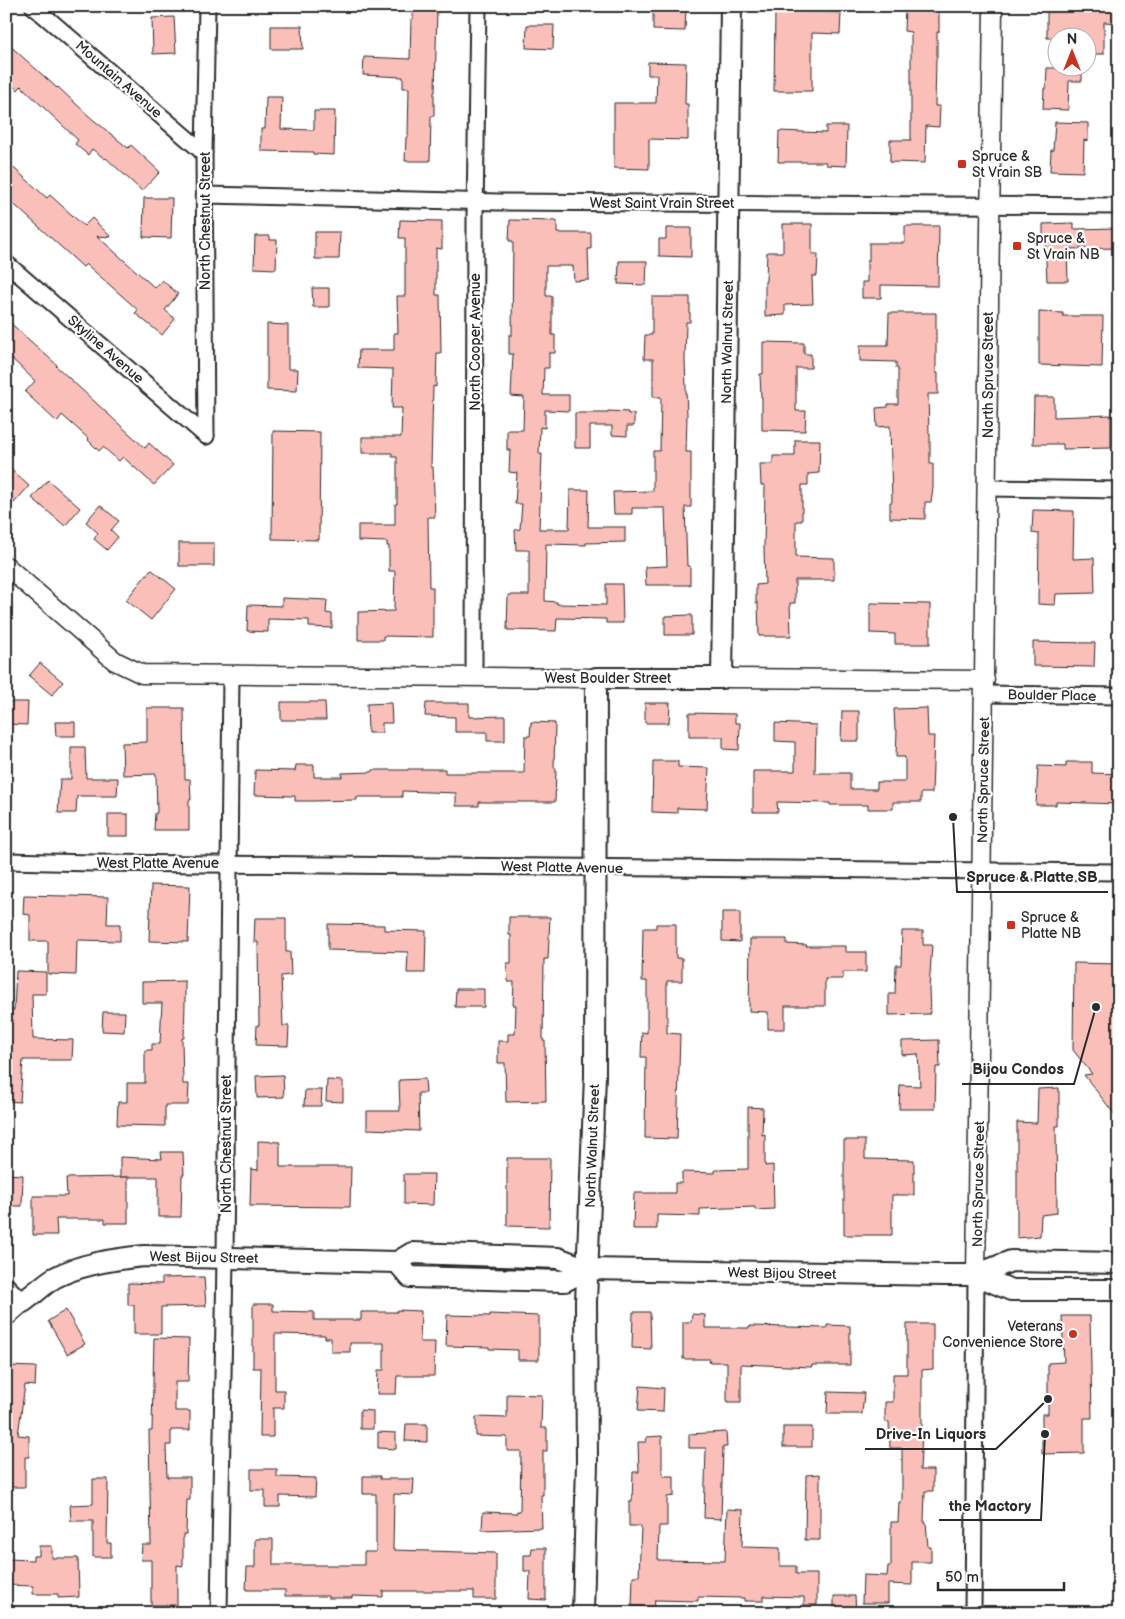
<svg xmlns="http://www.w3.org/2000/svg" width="1125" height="1619" font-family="'Balsamiq Sans',sans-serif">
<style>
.building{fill:#fbbfba;stroke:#2b2b2b}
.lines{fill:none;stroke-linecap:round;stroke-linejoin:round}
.minor-casing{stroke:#2b2b2b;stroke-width:19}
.tertiary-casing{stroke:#2b2b2b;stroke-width:21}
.secondary-casing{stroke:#2b2b2b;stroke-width:24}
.minor{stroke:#fff;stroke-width:15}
.tertiary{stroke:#fff;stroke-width:18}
.secondary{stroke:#fff;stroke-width:20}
.poi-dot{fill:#c8321e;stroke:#fff;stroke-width:2}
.labels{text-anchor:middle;stroke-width:4.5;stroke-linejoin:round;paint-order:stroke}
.street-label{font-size:14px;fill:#2b2b2b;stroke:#fff}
.poi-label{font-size:14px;fill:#2b2b2b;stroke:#fff;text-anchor:start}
.leader{fill:none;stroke:#2b2b2b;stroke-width:2}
.callout-dot{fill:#2b2b2b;stroke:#fff;stroke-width:2}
.callout-label{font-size:15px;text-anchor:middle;font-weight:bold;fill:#2b2b2b;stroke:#fff;stroke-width:4.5;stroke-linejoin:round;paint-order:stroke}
</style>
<rect width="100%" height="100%" fill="#fff"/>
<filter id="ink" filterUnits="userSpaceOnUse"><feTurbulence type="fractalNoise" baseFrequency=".02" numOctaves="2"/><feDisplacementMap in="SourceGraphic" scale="10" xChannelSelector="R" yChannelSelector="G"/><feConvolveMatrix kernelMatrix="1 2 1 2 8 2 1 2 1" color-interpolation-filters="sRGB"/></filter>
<g filter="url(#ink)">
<g class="building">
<polygon points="413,6 437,6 435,92 434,92 434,116 431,116 430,161 405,161 406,137 408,137 409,88 403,88 403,77 363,75 364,57 410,59 411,19 413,19"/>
<polygon points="653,6 686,6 685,31 653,30"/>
<polygon points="1047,6 1119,6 1119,23 1104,22 1104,54 1088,54 1088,38 1047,38"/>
<polygon points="905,8 939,9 939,32 937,32 937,57 936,58 935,106 940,106 939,127 926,126 925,163 890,162 890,140 911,140 911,32 904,31"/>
<polygon points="775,11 841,13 840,34 812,33 812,91 774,91"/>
<polygon points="174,17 176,53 153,54 152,18"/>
<polygon points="527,25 554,25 553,49 526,48"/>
<polygon points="271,26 302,26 303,49 271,49"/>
<polygon points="6,42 57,88 58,87 90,117 128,148 131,145 160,172 142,191 106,158 105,159 92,149 88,155 75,144 78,140 41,105 21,86 18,90 6,80"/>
<polygon points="648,62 686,63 685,104 688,104 688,140 649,139 649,169 614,168 614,103 656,103 657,75 648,75"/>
<polygon points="1047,68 1082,68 1082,81 1069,81 1068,110 1043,109 1044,89 1046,89"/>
<polygon points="266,97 282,97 281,129 314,130 314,111 335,111 334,155 313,154 313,152 261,151 261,129 265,129"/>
<polygon points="1055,122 1088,123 1088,141 1084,140 1083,172 1050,171 1051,150 1053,151"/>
<polygon points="826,126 847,126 846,166 826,165 826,162 778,162 779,131 826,133"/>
<polygon points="6,161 47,198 50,195 84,226 92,218 111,237 97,236 155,288 162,280 178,294 165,310 175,319 162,335 135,313 138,310 86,264 83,267 6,197"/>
<polygon points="144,198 172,198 171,238 143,237"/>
<polygon points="400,220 442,221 442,249 436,248 436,295 440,295 441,353 437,353 436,387 433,386 431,467 433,467 435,517 428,517 429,587 433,587 433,637 383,636 383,640 358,640 358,612 394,611 395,571 389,571 389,546 387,546 387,542 358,541 358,525 395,525 395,504 397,504 397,457 392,457 392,453 362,453 362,437 401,437 402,408 392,408 393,369 358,368 359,350 394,350 394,333 398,333 397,296 405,296 405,238 399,238"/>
<polygon points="510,220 557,221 557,233 591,233 591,249 588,249 589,280 574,281 573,266 546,266 546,296 552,296 552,335 555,335 555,353 549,353 549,368 544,368 543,395 569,395 569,411 545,410 545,428 540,427 539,454 542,454 539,529 569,529 570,490 589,490 588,527 625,527 625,542 586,543 586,545 546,544 545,601 557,602 557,604 606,605 606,584 622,584 623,623 606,623 606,619 557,618 556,631 507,630 508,595 529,595 529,550 516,550 515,530 520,529 522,504 515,504 517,473 509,472 510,450 507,450 507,430 523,430 524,397 511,396 513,354 509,354 509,335 512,335 513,241 509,241"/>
<polygon points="1074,223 1074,229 1118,228 1118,248 1067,249 1068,281 1047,281 1045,241 1043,241 1043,224"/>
<polygon points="783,224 812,224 812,254 818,254 817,276 812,276 813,304 785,305 785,315 765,316 765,281 766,281 767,252 783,252"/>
<polygon points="905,226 939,226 938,286 881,285 881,298 862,298 862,282 867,282 867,261 869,261 869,243 905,243"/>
<polygon points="666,228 691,228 691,257 659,256 659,239 666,239"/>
<polygon points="315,232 340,232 339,259 315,259"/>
<polygon points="255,236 270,236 270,240 277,240 276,269 254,268"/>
<polygon points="619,261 647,261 646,285 618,284"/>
<polygon points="312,288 329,288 329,307 313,307"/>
<polygon points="652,297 690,297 690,322 686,322 685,360 687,416 686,452 691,452 691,507 685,507 687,566 690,566 690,585 646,585 645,567 667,566 665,508 632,508 632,514 614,514 613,492 653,491 653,451 660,451 661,397 653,397 653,359 644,359 645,335 652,335"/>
<polygon points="1039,312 1063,313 1063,316 1103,316 1102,367 1039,365"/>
<polygon points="889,313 936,313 936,373 938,373 938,394 928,394 929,434 930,434 930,464 933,464 933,487 931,502 925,502 925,519 890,518 890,502 892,502 890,426 877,427 876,408 888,407 888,404 898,404 898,368 896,368 896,362 860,361 860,345 888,345"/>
<polygon points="6,319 57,365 56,366 145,448 149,443 173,465 154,485 123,457 119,461 103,447 99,451 88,440 89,439 62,415 57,422 25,392 35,381 6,353"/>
<polygon points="267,324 288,325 288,369 298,369 297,391 267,390"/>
<polygon points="763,342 804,343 804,354 811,354 811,368 796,368 796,411 806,411 805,431 762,430 762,397 761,397 760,374 763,374"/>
<polygon points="1034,397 1054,397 1054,417 1111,415 1111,448 1063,449 1063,444 1033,444"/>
<polygon points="608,411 628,412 628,414 634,414 634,426 627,426 627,436 612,435 612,426 590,426 590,448 575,448 575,413 608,413"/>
<polygon points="273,431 320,432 319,540 272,539"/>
<polygon points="795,440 820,440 819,473 808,474 808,485 802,485 802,521 796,521 796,557 834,558 834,580 795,580 795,603 790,603 791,636 759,636 758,603 756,603 756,585 765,584 764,549 765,485 761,485 760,464 773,464 773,456 795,456"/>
<polygon points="6,465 29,486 14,503 6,496"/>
<polygon points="48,480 80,508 65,526 32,498"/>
<polygon points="100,505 119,521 111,530 118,537 107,550 94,539 98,533 86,522"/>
<polygon points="1033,510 1074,511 1073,559 1094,558 1095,593 1056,594 1055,605 1038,604 1039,534 1032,533"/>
<rect x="179" y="543" width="35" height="23"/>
<polygon points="151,569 176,589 151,620 126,600"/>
<polygon points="282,598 327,600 326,613 332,614 332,628 309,627 309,620 268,619 268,632 247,631 248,605 282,606"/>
<polygon points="870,603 930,604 930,644 895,644 895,634 870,633"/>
<polygon points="692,615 692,635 665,635 665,616"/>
<polygon points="1033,642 1095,643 1094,667 1033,666"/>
<polygon points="40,663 63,682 52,695 29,676"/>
<polygon points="6,702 28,702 27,725 6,724"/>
<polygon points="281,702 325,702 326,720 281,720"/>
<polygon points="391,703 392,723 382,723 382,733 368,733 367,704"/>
<polygon points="426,703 469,703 469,717 505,716 505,741 487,741 487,732 455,732 455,717 425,716"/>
<polygon points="645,703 670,703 669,723 645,723"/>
<polygon points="147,708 184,708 185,779 190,779 191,800 189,800 189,830 154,830 155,813 157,813 156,774 123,775 122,743 147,742"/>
<polygon points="927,708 928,736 934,736 932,793 921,793 921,802 893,802 893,809 868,809 868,805 830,805 830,803 777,802 778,812 753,812 753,771 795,771 795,742 775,741 775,723 816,725 815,773 850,773 850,789 877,789 877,782 905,782 905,757 896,757 897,730 895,730 894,709"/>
<polygon points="842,711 859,711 859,741 841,741"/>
<polygon points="689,713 735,714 735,723 740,723 739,750 723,749 723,737 689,737"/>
<polygon points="55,722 75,722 75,736 56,736"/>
<polygon points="531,722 555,723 554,768 556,768 555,802 479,802 479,806 456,806 456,793 402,791 402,797 357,797 357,800 313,801 295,801 295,796 254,795 255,770 295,771 296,765 314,765 314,777 342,777 342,773 372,772 373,770 408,770 408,769 445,769 445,773 524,773 525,736 530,736"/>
<polygon points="71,747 85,747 86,778 118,778 117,796 77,796 76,813 58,813 60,779 71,779"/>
<polygon points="653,761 678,761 678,767 709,768 707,809 677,808 677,813 652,812"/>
<polygon points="1066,762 1092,762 1092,773 1119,774 1119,804 1056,802 1056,805 1036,805 1038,766 1066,767"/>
<rect x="108" y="814" width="20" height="22"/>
<polygon points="151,885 190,886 188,942 149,941"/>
<polygon points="24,895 108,897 107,924 120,924 120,941 77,940 76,975 48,974 48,941 30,941 30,915 23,914"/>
<polygon points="722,912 740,912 740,942 722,941"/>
<polygon points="509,917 550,917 548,959 544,959 543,1041 545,1041 546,1101 506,1102 505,1063 498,1063 498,1041 508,1041 508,1034 515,1034 516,1005 513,1005 514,982 508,982 507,963 511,963 511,935 509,935"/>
<polygon points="255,918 286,918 286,952 290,952 291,975 281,976 283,1026 289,1026 288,1046 256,1045 257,1025 259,1025 258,942 254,942"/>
<polygon points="328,924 384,925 384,930 426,931 425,973 407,973 408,952 328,950"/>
<polygon points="656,924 676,924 676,958 682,958 682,981 667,981 667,1033 680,1034 677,1139 645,1138 646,1057 641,1057 642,1032 647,1033 647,981 642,981 643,928 656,928"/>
<polygon points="902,931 923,931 923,945 932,945 929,989 930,1014 889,1015 889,994 895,994 896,965 901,965"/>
<polygon points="750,939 787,939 787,944 807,945 806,946 845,946 845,952 866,952 866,972 843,972 843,979 825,979 825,1006 785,1006 785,1029 768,1029 768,1012 749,1011"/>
<polygon points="1074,963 1119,964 1119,1120 1084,1075 1092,1074 1073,1050"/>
<polygon points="16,971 46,972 46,994 32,994 33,1039 73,1040 72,1060 23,1060 20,1102 6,1101 6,1010 14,1010"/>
<polygon points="185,981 185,1003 184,1038 182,1038 183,1084 189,1084 188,1105 165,1105 165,1126 117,1125 118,1102 127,1102 127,1083 145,1083 145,1050 152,1050 152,1044 160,1044 162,1003 142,1003 142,982"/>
<polygon points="456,989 484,989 484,1007 455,1007"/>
<polygon points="103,1012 125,1012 124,1032 102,1031"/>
<polygon points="939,1040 940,1067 936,1067 935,1109 899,1109 900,1085 920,1086 918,1054 902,1055 902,1041"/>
<polygon points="283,1075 284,1097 257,1098 256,1076"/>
<polygon points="425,1079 426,1093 418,1093 419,1131 367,1129 367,1111 400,1111 399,1080"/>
<polygon points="327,1080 343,1081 343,1102 326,1101"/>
<polygon points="1059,1088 1059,1126 1056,1126 1057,1213 1041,1215 1040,1236 1017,1238 1017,1122 1037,1123 1038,1089"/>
<polygon points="305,1090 322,1090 321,1106 304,1106"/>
<polygon points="748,1107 763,1108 762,1135 765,1134 765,1166 773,1165 774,1209 755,1210 755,1207 700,1209 700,1216 657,1215 657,1229 633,1229 634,1193 675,1193 675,1183 682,1183 682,1172 715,1173 715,1170 748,1169"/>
<polygon points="844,1140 865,1140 865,1159 914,1160 914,1195 892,1195 892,1235 844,1235"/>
<polygon points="258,1141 280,1142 280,1167 351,1167 350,1207 250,1206 251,1169 258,1170"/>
<polygon points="161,1152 183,1152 184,1175 182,1175 181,1217 158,1217 158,1177 120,1177 120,1157 162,1159"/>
<polygon points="507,1158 550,1158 549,1227 507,1226"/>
<polygon points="6,1174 23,1175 22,1206 6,1206"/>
<polygon points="404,1174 434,1174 433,1205 404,1204"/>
<polygon points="128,1177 128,1223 105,1223 105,1219 56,1219 57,1235 33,1235 33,1196 67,1196 66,1178"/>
<polygon points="204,1277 206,1306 161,1307 161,1334 134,1334 134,1305 128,1305 128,1283 162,1284 162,1278"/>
<polygon points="253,1304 273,1304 273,1311 314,1312 314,1320 361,1320 361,1312 397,1312 397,1310 421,1311 420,1342 435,1342 434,1376 397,1376 396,1394 377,1394 378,1370 384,1370 384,1343 350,1343 350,1352 331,1352 331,1338 325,1338 325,1335 275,1334 275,1390 284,1390 284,1408 273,1408 273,1437 260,1437 261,1368 253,1368"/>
<polygon points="66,1310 85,1344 67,1354 48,1321"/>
<polygon points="633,1312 650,1312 651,1349 632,1348"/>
<polygon points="490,1314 539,1316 539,1360 518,1360 518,1350 489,1349 489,1347 446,1346 447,1315 490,1316"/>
<polygon points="692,1314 705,1315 705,1328 750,1328 750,1326 827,1328 827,1325 850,1326 850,1365 812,1365 812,1367 741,1364 741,1402 727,1402 727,1362 709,1362 710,1359 683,1359 683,1322 691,1322"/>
<polygon points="1062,1316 1090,1316 1092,1418 1084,1418 1084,1453 1042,1454 1042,1414 1048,1414 1048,1363 1064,1362"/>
<polygon points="907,1324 933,1324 933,1369 922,1370 922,1431 920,1470 933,1470 933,1491 925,1491 924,1522 926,1522 928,1547 931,1547 931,1562 912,1562 912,1585 888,1584 888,1603 862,1603 863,1575 887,1576 888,1566 891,1566 891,1522 898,1522 899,1502 902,1502 902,1448 890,1448 889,1422 885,1422 885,1402 893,1402 893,1374 907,1374"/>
<polygon points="154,1338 189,1339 188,1382 175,1382 175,1411 190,1411 190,1430 171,1430 171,1445 166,1445 167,1477 190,1477 190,1500 187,1500 186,1534 183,1534 183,1566 177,1565 177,1605 151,1605 151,1560 141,1560 142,1545 151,1545 149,1431 152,1431"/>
<polygon points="6,1366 36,1367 35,1386 25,1385 18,1435 29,1436 29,1457 25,1457 25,1487 6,1487"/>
<polygon points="640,1386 664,1388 663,1412 638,1411"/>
<polygon points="828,1392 864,1393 862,1414 827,1414"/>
<polygon points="507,1394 542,1395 541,1428 547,1428 547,1451 543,1451 543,1495 541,1495 542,1528 482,1530 483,1512 517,1513 517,1511 520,1511 521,1451 507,1451 507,1437 476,1436 476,1417 507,1418"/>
<polygon points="360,1410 373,1411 373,1429 360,1429"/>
<polygon points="406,1424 427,1424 427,1442 405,1441"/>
<rect x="783" y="1427" width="29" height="20"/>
<polygon points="378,1432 396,1433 396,1449 378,1448"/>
<polygon points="726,1432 727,1447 723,1447 721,1519 704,1518 706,1448 689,1448 689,1434"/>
<polygon points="662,1436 662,1471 663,1471 663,1476 674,1476 674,1496 667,1497 667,1526 659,1526 658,1560 725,1561 727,1509 743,1510 742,1547 780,1548 780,1566 796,1566 796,1574 817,1574 817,1605 804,1605 804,1597 763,1596 763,1601 744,1601 744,1598 698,1597 698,1601 655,1600 654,1607 632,1606 633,1576 639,1576 641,1526 629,1526 629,1502 632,1502 633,1472 639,1472 638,1442 646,1442 647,1437"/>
<polygon points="251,1469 277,1469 277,1477 316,1478 315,1497 280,1496 280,1507 265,1507 265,1490 251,1490"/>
<polygon points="820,1474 820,1540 805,1540 806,1475"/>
<polygon points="363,1476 380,1476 380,1479 414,1479 413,1495 394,1494 393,1550 496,1553 496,1599 474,1599 474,1591 383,1591 383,1597 352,1596 352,1598 328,1598 328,1596 285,1596 285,1590 246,1590 247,1567 255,1567 255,1539 273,1539 273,1565 364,1565 364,1552 376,1552 376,1494 363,1494"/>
<polygon points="93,1479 108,1479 107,1543 111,1543 111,1557 93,1557 93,1521 71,1521 70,1505 93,1504"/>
<polygon points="39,1546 52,1546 52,1558 78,1558 79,1597 58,1598 58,1594 33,1594 33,1586 6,1585 6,1559 33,1560 33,1556 39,1556"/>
<polygon points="532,1548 546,1548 546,1600 529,1599 530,1571 524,1571 524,1555 531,1555"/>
<polygon points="834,1596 855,1596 856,1613 834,1613"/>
</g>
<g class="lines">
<defs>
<g id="minor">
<polyline points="33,6 204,153"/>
<polyline points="205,195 499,202 1119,206"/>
<polyline points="6,263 206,436"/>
<polyline points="206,436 204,153 207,6"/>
<polyline points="987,488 1119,490"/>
<polyline points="474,677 475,215 478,6"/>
<polyline points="985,694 1119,696"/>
<polyline points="6,861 93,863 1119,872"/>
<polyline points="6,1285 23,1302"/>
<polyline points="219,1613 225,1258 231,675"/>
<polyline points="973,1613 976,1275"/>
</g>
<g id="tertiary">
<polyline points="6,566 115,661 142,674 596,678"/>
<polyline points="722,678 985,680"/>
<polyline points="976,1275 993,6"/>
<polyline points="6,1317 23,1302"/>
</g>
<g id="secondary">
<polyline points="397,1262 410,1277 565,1281 587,1269"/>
<polyline points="976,1275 1011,1290 1119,1290"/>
<path d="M23 1302C33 1295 43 1285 54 1278 80 1264 114 1259 144 1256L397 1262 412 1253 558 1258 587 1269 943 1275H976L1011 1261 1119 1263"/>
<polyline points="583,1613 587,1463 586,1302 595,1076 596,678 722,678 731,6"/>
</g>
</defs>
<use href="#minor" class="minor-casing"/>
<use href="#tertiary" class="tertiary-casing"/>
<use href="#secondary" class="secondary-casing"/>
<use href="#minor" class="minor"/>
<use href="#tertiary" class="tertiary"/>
<use href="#secondary" class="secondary"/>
</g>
</g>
<g class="poi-dot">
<rect x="957" y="159" width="10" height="10" rx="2.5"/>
<rect x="1012" y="241" width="10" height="10" rx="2.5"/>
<rect x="1006" y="920" width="10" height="10" rx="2.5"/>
<circle cx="1073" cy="1334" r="5"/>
</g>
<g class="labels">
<g class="street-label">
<text transform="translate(119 79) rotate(41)" y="5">Mountain Avenue</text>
<text x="662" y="208">West Saint Vrain Street</text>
<text transform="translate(205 221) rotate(-90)" y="5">North Chestnut Street</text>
<text transform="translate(475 342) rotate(-90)" y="5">North Cooper Avenue</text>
<text transform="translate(727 342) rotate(-89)" y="5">North Walnut Street</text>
<text transform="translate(106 349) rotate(41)" y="5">Skyline Avenue</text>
<text transform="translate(988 375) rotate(-90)" y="5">North Spruce Street</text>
<text x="608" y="683">West Boulder Street</text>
<text transform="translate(1052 695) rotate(1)" y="5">Boulder Place</text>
<text transform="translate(983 780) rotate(-89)" y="5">North Spruce Street</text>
<text x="158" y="868">West Platte Avenue</text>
<text transform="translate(562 867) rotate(1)" y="5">West Platte Avenue</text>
<text transform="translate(226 1144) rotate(-90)" y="5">North Chestnut Street</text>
<text transform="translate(592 1146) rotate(-88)" y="5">North Walnut Street</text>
<text transform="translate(978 1184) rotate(-89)" y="5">North Spruce Street</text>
<text transform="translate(204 1257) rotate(1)" y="5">West Bijou Street</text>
<text transform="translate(782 1273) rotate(1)" y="5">West Bijou Street</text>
</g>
<g class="poi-label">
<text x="972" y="161">Spruce &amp;<tspan x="972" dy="16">St Vrain SB</tspan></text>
<text x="1027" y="243">Spruce &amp;<tspan x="1027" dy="16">St Vrain NB</tspan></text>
<text x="1021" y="922">Spruce &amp;<tspan x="1021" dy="16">Platte NB</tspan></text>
<text x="1063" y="1331" text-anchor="end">Veterans<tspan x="1063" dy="16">Convenience Store</tspan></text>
</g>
</g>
<path class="leader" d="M953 817L957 892H1108M1096 1007L1074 1084H962M1048 1399L996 1449H865M1045 1434L1041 1520H939"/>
<g class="callout-dot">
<circle cx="953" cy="817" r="5"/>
<circle cx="1096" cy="1007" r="5"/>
<circle cx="1048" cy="1399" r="5"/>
<circle cx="1045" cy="1434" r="5"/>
</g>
<g class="callout-label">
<text x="1032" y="882">Spruce &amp; Platte SB</text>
<text x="1018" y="1074">Bijou Condos</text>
<text x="931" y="1439">Drive-In Liquors</text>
<text x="990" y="1511">the Mactory</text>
</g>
<rect width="1125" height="1619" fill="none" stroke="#fff" stroke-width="25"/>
<rect x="12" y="12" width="1100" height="1594" fill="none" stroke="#2b2b2b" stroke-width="2" filter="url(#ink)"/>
<g transform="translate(1072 52)"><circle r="24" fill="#ffffff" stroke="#aaaaaa"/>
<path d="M0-4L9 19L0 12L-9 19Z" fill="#c8321e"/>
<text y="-8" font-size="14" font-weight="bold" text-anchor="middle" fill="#2b2b2b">N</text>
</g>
<path d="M938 1582v8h126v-8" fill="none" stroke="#2b2b2b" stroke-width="2.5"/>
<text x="945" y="1582" font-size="15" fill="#2b2b2b" stroke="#ffffff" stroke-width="4" paint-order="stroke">50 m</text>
</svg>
